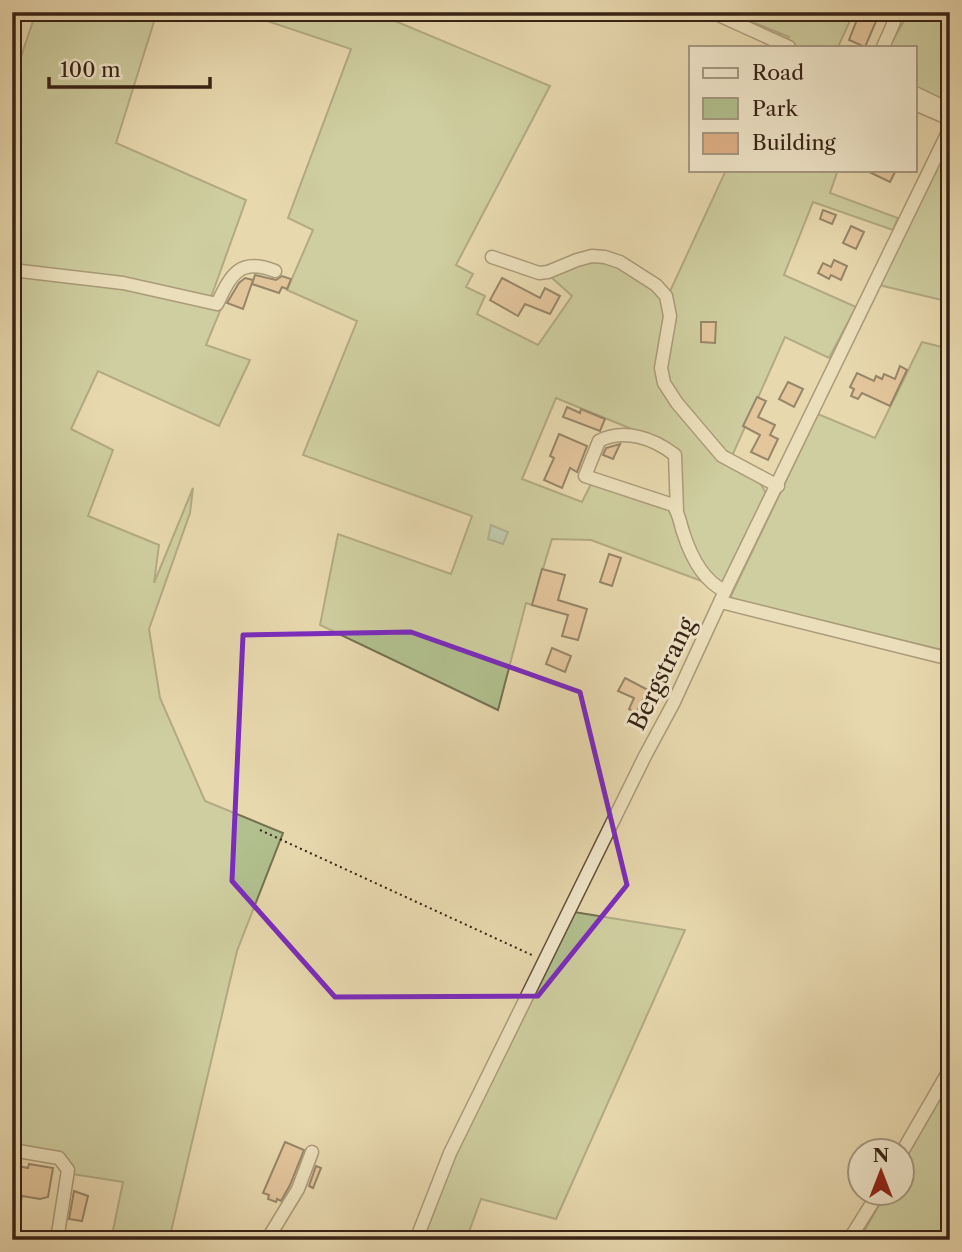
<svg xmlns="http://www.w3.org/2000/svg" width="962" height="1252" font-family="'Libre Caslon Text',serif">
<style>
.green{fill:#b1c08e;stroke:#747151;stroke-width:2;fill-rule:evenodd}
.water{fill:#97b9ad;stroke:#717d70;stroke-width:2}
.building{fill:#e0b087;stroke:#372214;stroke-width:2}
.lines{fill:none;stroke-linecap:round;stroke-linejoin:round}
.minor-casing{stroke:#63503a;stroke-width:15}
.path{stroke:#372214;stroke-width:2;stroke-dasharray:2 3.5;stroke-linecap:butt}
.minor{stroke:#f0e6ca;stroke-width:12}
.marked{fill:none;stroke:#7b2cbf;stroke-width:5;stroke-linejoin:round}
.labels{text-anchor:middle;stroke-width:6;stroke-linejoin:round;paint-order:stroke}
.street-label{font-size:24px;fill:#372214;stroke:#f0e6ca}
</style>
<rect width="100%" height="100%" fill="#e8d8ae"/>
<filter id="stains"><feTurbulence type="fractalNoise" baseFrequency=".00286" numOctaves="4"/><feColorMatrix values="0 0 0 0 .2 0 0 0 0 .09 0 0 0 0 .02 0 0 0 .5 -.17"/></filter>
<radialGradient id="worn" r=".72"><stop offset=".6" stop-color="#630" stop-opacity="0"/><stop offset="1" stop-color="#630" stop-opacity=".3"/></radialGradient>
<g class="green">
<polygon points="36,12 157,12 116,143 246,200 210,300 12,267 12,84"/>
<path d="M264 12H397L395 21 550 86 456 265 473 274 466 287 485 296 477 314 538 345 572 296 550 276C560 272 571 266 581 263 616 254 640 281 666 300L726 170H838L830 193 898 218 893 230 813 202 784 275 856 307 829 358 785 337 728 465 759 481 767 495 723 589 591 540 552 539 532 605 526 603 498 710 320 625 338 534 451 574 472 516 303 455 357 321 287 290 313 230 288 218 351 49 261 19ZM556 398 661 441 676 452 678 507 591 484 582 502 522 479Z"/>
<polygon points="728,12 854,12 838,47 783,47 789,37"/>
<polygon points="909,12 950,12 950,105 915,88 915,47 889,47"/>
<polygon points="950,136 950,302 879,285"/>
<polygon points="12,273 124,285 220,311 206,345 250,360 219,426 98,371 71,429 113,450 88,516 159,545 154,583 193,488 190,513 149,629 160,698 205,801 283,833 237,951 169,1240 111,1240 123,1182 72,1174 72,1167 62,1153 12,1144 14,1108 12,1107 12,666 14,659 12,657"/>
<polygon points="922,342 950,349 950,652 730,598 818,414 875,438"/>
<polygon points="574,912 685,930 556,1219 481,1199 466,1240 423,1240 457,1151"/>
<polygon points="950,1080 950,1240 859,1240 886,1193 902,1192 903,1163"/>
</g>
<polygon class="water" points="491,525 508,532 503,544 488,539"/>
<g class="building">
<polygon points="860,12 880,12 865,47 849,40"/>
<polygon points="865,170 896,170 890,182"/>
<polygon points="823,210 836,215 832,224 820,219"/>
<polygon points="851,226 864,232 856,249 843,243"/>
<polygon points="834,260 847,266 841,280 831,275 829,279 818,273 823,263 831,267"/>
<polygon points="255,275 276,280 282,276 291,279 287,289 282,287 279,293 252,284"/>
<polygon points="245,278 253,280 243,309 227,303 239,283"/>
<polygon points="502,278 540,298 545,288 560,296 550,314 525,304 518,316 490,300"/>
<polygon points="701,322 716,322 715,343 701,342"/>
<polygon points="900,366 907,370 890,406 862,393 858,399 851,396 854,389 850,387 857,373 874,381 876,376 882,379 884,374 895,379"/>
<polygon points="788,382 803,389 794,407 779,399"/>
<polygon points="757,397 766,401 758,417 775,425 770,435 778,439 768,460 751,452 760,435 743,426"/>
<polygon points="567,407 580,413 581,409 605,419 600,431 563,417"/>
<polygon points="559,434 587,446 577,472 570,468 562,488 544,480 554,458 550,456"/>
<polygon points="620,444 613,459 603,455 606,448"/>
<polygon points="609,554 621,558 612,586 600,582"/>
<polygon points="542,569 565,575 558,600 587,609 578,640 562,636 568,615 532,605"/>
<polygon points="552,648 571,656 565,672 546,664"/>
<polygon points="625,678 648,690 636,713 629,709 634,698 618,691"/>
<polygon points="285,1142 304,1150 290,1185 281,1201 277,1199 276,1202 268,1199 269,1195 263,1193"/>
<polygon points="29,1164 53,1168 48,1197 40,1199 22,1196 20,1205 12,1204 16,1181 12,1180 12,1165 28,1168"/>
<polygon points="316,1166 321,1168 313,1188 309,1186"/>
<polygon points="74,1191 88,1196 82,1221 69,1219"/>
</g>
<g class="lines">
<defs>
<g id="minor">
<polyline points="712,12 789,47"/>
<polyline points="883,47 894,22"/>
<polyline points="915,93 950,110"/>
<polyline points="915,104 950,119"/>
<polyline points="492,257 539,273 548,272 577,260 592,256 605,257 620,262 656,285 666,296 670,316 661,368 664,383 677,403 722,456 778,486"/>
<path d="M12 270 123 283 217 304C231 275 239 257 275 271"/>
<path d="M677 511 675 455C653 438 624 428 599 441L585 476 673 505C679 513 680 523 683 532 690 554 703 581 725 591"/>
<polyline points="721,602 950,659"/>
<polyline points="12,1150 59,1158 68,1170 57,1240"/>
<polyline points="902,1152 950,1069"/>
<polyline points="267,1240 298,1189 312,1152"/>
<polyline points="416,1240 450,1153 645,756 673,704 725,591 950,128"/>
<polyline points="849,1240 879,1192"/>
</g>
</defs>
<use href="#minor" class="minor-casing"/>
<polyline class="path" points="260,830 534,956"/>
<use href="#minor" class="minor"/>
</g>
<path d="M0 0H962V1252H0ZM411 632 580 692 627 885 538 996 335 997 232 881 243 635Z" fill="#e8d8ae" fill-opacity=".55" fill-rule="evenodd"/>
<path class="marked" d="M411 632 580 692 627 885 538 996 335 997 232 881 243 635Z"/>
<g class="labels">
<g class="street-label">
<text transform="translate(662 674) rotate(-64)" y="8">Bergstrang</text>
</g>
</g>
<rect width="962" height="1252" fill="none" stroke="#e8d8ae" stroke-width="42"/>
<rect x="14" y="14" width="934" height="1224" fill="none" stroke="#372214" stroke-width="3.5"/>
<rect x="21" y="21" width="920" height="1210" fill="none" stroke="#372214" stroke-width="2"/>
<rect x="689" y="46" width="228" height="126" fill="#f0e6ca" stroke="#a69881" stroke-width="2"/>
<rect x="703" y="68" width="35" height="10" fill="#f0e6ca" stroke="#a69881" stroke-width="2"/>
<text x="752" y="80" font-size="21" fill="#372214">Road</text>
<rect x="703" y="98" width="35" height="21" fill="#b1c08e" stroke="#a69881" stroke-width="2"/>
<text x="752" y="116" font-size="21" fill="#372214">Park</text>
<rect x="703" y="133" width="35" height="21" fill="#e0b087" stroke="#a69881" stroke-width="2"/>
<text x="752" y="150" font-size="21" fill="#372214">Building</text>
<g transform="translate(881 1172)"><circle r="33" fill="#f0e6ca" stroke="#a69881" stroke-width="2"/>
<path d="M0-5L12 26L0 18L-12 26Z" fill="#8f2418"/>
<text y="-10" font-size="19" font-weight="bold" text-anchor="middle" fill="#372214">N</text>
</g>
<path d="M49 77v10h161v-10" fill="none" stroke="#372214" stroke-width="3.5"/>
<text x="60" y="77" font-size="21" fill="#372214" stroke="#f0e6ca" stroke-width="5" paint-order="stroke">100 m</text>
<rect width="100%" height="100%" filter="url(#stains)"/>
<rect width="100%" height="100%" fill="url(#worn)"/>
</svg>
